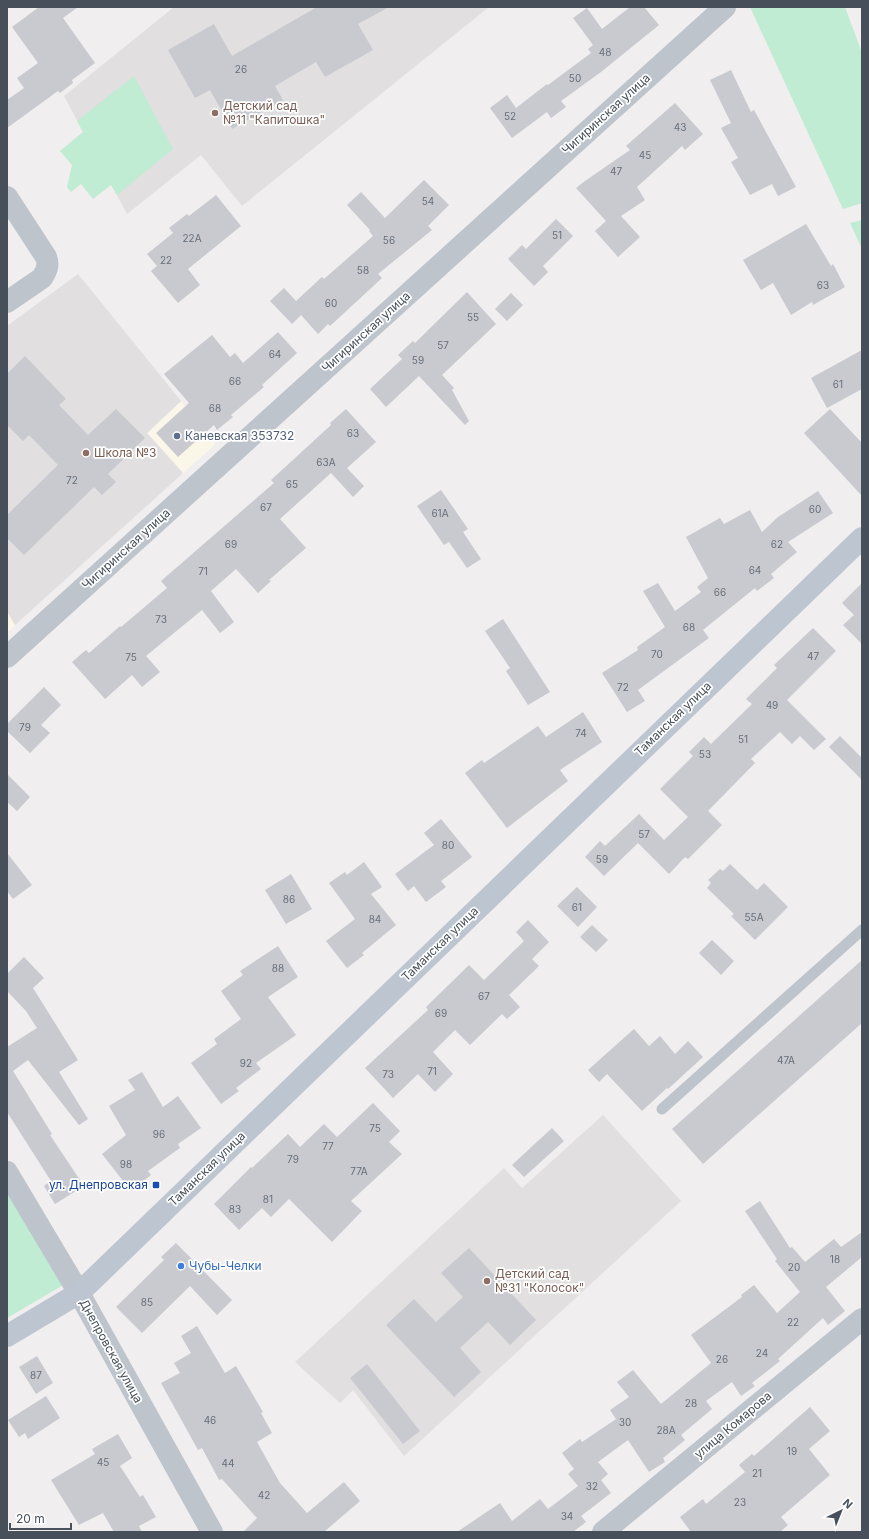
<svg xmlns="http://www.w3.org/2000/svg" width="869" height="1539" font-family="Inter,sans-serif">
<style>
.commercial{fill:#faf6e8}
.education{fill:#e1dfdf}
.green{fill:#bfecd3}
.building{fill:#c8cad0}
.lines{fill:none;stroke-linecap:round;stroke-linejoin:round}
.lane{stroke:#bdc4cc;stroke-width:11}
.street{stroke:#bdc4cc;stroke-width:22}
.secondary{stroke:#bdc5d1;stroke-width:22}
.education-dot{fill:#8d6e63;stroke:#fff;stroke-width:1.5}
.service-dot{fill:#5c6f8a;stroke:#fff;stroke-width:1.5}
.transit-dot{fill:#1a4fb4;stroke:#fff;stroke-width:1.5}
.shop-dot{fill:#3f7fe0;stroke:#fff;stroke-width:1.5}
.labels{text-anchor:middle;stroke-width:3.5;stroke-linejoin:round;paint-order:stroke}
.number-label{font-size:10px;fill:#676e78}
.education-label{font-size:12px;fill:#785e54;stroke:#fff;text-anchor:start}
.street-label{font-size:12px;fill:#47505a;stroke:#fff}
.service-label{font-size:12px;fill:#4e5e75;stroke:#fff;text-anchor:start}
.transit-label{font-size:12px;fill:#164399;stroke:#fff;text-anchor:end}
.shop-label{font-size:12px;fill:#366cbe;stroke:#fff;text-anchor:start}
</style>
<rect width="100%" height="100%" fill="#f0eeee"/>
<g class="commercial">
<polygon points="181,401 216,444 183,473 147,433"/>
<polygon points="7,611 15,625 7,633"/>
</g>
<g class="education">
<polygon points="174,7 489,7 242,206 201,155 127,214 64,96"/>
<polygon points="78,274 181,401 147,433 183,473 15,625 7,611 7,326"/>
<polygon points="603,1115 681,1201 404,1456 353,1390 340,1403 295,1362 504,1168 522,1188"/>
</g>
<g class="green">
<polygon points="750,7 845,7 862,53 862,203 843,209"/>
<polygon points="134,76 173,149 117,195 111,185 93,199 81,184 71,192 67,187 72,165 60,151 83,132 77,121"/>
<polygon points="862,220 862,249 850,223"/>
<polygon points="7,1186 65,1284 7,1318"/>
</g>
<g class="building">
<polygon points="39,7 78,7 63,18 95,63 72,80 73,83 60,93 58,91 7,128 7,100 24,88 17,78 38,63 12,27"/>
<polygon points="317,7 389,7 358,24 373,50 325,77 316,62 275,86 283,100 232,129 210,90 195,98 168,50 214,24 232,56"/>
<polygon points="630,7 644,7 659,25 601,72 561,101 566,107 551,118 547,112 512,138 490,108 507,95 516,108 547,84 548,85 591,53 588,49 593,45 573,18 587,8 602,29"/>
<polygon points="731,70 751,112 754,110 796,187 778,196 772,184 750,195 731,162 738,158 721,128 731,123 710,80"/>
<polygon points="675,103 703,134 685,150 682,146 637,187 645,200 621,216 640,237 618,257 595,231 606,221 576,188 585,181 630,150 626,146"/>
<polygon points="424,180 449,205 428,226 432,230 378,274 382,278 330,326 328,324 318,334 301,315 292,324 270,301 284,288 296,301 322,277 324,279 373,236 369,231 370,230 347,205 361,192 385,218"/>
<polygon points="216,195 241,226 188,269 200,285 178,303 151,271 157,266 147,254 173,233 169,228 187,214 189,216"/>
<polygon points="556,219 573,236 543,266 548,272 534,286 508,259 522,245 526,249"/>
<polygon points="806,224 831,266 833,264 845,287 813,305 812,302 791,315 773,283 761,290 743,260"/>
<polygon points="467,292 496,324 442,375 454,388 452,390 469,421 465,425 419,376 386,407 370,389 402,359 398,355 413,341 415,343"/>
<polygon points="511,293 523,305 507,321 495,309"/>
<polygon points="278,332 297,353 262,385 264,387 231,415 233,417 217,430 214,425 178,457 156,433 189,403 164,374 212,335 230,357 235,353 243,363"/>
<polygon points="862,350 862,389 827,408 811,378"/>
<polygon points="25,356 66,399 59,405 88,435 116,409 145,438 108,474 116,482 102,495 94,487 24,555 7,538 7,515 58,465 29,435 23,441 7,425 7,374"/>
<polygon points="346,409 376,442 347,468 364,486 353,497 331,473 280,519 306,548 269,580 271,581 258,593 236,569 211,591 234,622 220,633 202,610 146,656 160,672 142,687 132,675 105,699 72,662 86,650 89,653 120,626 121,627 167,588 161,581 274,483 271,480 331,425 330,423"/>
<polygon points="830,409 862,443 862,496 804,433"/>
<polygon points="441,490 468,529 463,532 481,559 467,568 449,542 444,545 417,506"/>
<polygon points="818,491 833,513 788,542 797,552 771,574 774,578 757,591 755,588 703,630 709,638 638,690 645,701 627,712 602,673 638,650 637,647 665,627 643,591 658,583 675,611 701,592 697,587 708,578 686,537 720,518 724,524 750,510 762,532 778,517"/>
<polygon points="862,583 862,644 843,625 854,615 842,603"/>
<polygon points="503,619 550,692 528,705 506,671 510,668 485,631"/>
<polygon points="813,628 836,651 787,700 826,739 814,750 800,736 792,744 780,732 751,759 755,763 708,811 722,825 688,859 685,857 669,874 638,843 604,876 585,857 600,841 605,846 639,814 664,840 688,817 660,789 693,756 689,752 704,737 711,744 752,704 746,699 777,668 774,665"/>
<polygon points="44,687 61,705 41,725 50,733 30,753 7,731 7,724"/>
<polygon points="583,712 602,742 560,770 568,781 507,828 465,773 482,760 484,763 538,726 546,737"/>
<polygon points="840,736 862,758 862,780 829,747"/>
<polygon points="7,774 30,797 17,811 7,802"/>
<polygon points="441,819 472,857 441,881 446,887 426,902 414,886 408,891 395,874 434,845 424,833"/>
<polygon points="7,853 32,885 13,899 7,891"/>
<polygon points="364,862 382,887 371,894 396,925 362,953 364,955 347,968 326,941 355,919 329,883 345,872 347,875"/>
<polygon points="730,864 757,890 764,883 788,907 755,940 731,916 734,914 707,888 711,883 708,880 720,869 723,871"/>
<polygon points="291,874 312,909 286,924 265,890"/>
<polygon points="577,887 597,907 578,927 557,906"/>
<polygon points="528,920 549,942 532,959 539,966 509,995 520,1007 507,1019 502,1014 470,1045 455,1030 433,1052 453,1074 435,1092 418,1074 393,1098 365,1068 428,1010 426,1007 469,965 484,980 524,941 516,932"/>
<polygon points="592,925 608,940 596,952 580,937"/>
<polygon points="712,940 734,961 721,975 699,953"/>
<polygon points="278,946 298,977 268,997 296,1035 256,1063 261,1069 236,1088 239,1091 221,1104 191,1063 217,1044 214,1039 241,1019 221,991 243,975 240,971"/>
<polygon points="24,957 44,978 33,988 78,1060 59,1072 88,1119 79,1125 28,1060 13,1071 52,1134 50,1135 84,1186 55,1204 44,1186 51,1181 7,1112 7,1047 37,1028 26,1011 7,991 7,974"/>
<polygon points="862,960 862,1023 703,1164 672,1129"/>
<polygon points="634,1029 649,1046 660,1036 675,1054 688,1041 703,1057 668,1089 667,1088 642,1111 607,1074 599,1082 588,1070"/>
<polygon points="142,1072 163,1107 178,1096 201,1128 178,1144 180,1148 148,1171 151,1175 131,1191 102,1154 126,1135 109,1106 135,1090 128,1080"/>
<polygon points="373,1103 400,1131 389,1142 402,1154 351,1201 362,1211 332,1242 289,1199 271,1217 262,1208 239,1230 214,1204 251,1167 252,1168 288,1134 300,1147 324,1124 337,1137"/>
<polygon points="552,1128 564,1141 524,1177 512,1165"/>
<polygon points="760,1201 790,1248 792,1247 805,1262 834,1239 841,1247 862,1232 862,1257 826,1287 845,1311 828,1325 823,1318 778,1359 780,1361 752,1383 755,1386 741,1396 732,1382 706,1401 712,1409 681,1435 685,1440 663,1458 665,1462 649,1472 628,1440 598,1462 608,1474 601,1480 611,1493 581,1516 586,1522 573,1532 457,1532 500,1503 512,1521 540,1499 548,1509 578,1486 568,1474 574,1469 562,1453 580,1439 582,1442 616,1419 610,1410 629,1397 617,1382 633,1370 661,1404 711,1363 691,1335 742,1297 741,1295 754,1285 777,1313 800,1292 775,1261 777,1259 745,1211"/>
<polygon points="176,1243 232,1300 217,1315 190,1286 142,1333 116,1307 164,1260 161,1257"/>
<polygon points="469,1248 536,1320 510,1345 488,1322 460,1348 481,1372 454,1397 386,1325 414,1299 436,1322 463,1297 441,1273"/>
<polygon points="197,1326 225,1373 236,1366 263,1412 261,1413 272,1433 257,1442 280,1483 307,1513 344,1482 360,1501 324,1532 243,1532 257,1518 222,1479 219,1480 202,1448 198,1450 161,1383 180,1373 174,1363 191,1353 181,1336"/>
<polygon points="37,1356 53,1383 36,1394 19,1367"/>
<polygon points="367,1364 420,1431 403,1444 350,1378"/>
<polygon points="46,1396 60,1418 28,1439 25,1433 19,1437 8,1420"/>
<polygon points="810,1407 830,1431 809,1449 830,1475 781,1517 788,1525 780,1532 691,1532 680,1517 703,1499 706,1504 745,1472 739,1465 752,1454 754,1456"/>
<polygon points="118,1434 132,1458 120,1466 140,1497 143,1495 156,1517 139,1526 142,1532 114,1532 103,1513 79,1525 51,1480 95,1454 92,1449"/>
</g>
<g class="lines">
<polyline class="lane" points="662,1109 862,930"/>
<g class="street">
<path d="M7 197 46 257C49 265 47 270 42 278L7 302"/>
<polyline points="7,657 725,7"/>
<polyline points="7,1172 79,1293 212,1532"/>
<polyline points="603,1532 862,1319"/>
</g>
<polyline class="secondary" points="7,1336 79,1293 862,538"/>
</g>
<g class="education-dot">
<circle cx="215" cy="113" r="4"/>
<circle cx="86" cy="453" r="4"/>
<circle cx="487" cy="1281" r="4"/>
</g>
<circle class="service-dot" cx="177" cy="436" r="4"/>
<rect class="transit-dot" x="152" y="1181" width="8" height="8" rx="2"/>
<circle class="shop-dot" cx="181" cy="1266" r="4"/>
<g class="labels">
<g class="number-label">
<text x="605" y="56">48</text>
<text x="241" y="73">26</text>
<text x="575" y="82">50</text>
<text x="510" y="120">52</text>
<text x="680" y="131">43</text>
<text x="645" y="159">45</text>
<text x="616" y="175">47</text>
<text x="428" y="205">54</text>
<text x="557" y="239">51</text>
<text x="192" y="242">22А</text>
<text x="389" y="244">56</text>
<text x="166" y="264">22</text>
<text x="363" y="274">58</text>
<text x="823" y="289">63</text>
<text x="331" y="307">60</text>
<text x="473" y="321">55</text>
<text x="443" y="349">57</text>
<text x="275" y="358">64</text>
<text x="418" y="364">59</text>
<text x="235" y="385">66</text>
<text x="838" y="388">61</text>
<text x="215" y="412">68</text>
<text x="353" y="437">63</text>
<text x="326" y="466">63А</text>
<text x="72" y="484">72</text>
<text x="292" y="488">65</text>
<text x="266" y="511">67</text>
<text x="815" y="513">60</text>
<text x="440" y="517">61А</text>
<text x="231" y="548">69</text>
<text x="777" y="548">62</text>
<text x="755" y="574">64</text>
<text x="203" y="575">71</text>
<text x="720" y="596">66</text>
<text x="161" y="623">73</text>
<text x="689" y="631">68</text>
<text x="657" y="658">70</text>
<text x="813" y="660">47</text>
<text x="131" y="661">75</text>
<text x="623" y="691">72</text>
<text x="772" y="709">49</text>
<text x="25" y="731">79</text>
<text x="581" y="737">74</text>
<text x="743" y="743">51</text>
<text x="705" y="758">53</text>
<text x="644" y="838">57</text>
<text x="448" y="849">80</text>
<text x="602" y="863">59</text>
<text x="289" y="903">86</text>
<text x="577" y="911">61</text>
<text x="754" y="921">55А</text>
<text x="375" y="923">84</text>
<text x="278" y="972">88</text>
<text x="484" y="1000">67</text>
<text x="441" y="1017">69</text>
<text x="786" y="1064">47А</text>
<text x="246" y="1067">92</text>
<text x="432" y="1075">71</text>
<text x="388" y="1078">73</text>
<text x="375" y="1132">75</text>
<text x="159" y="1138">96</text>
<text x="328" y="1150">77</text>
<text x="293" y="1163">79</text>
<text x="126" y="1168">98</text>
<text x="359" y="1175">77А</text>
<text x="268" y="1203">81</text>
<text x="235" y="1213">83</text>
<text x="835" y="1263">18</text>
<text x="794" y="1271">20</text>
<text x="147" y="1306">85</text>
<text x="793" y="1326">22</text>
<text x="762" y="1357">24</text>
<text x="722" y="1363">26</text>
<text x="36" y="1379">87</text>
<text x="691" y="1407">28</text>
<text x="210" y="1424">46</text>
<text x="625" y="1426">30</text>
<text x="666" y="1434">28А</text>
<text x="792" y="1455">19</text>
<text x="103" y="1466">45</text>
<text x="228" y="1467">44</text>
<text x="757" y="1477">21</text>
<text x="592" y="1490">32</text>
<text x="264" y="1499">42</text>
<text x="740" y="1506">23</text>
<text x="567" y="1520">34</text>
</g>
<g class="education-label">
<text x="223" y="110">Детский сад<tspan x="223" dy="14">№11 "Капитошка"</tspan></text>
<text x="94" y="457">Школа №3</text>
<text x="495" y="1278">Детский сад<tspan x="495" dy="14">№31 "Колосок"</tspan></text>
</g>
<g class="street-label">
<text transform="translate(606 114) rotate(-42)" y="4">Чигиринская улица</text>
<text transform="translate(366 332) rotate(-42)" y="4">Чигиринская улица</text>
<text transform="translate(126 549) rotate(-42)" y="4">Чигиринская улица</text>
<text transform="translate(673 719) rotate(-44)" y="4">Таманская улица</text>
<text transform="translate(440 944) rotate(-44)" y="4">Таманская улица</text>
<text transform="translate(207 1169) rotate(-44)" y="4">Таманская улица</text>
<text transform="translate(111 1351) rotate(61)" y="4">Днепровская улица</text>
<text transform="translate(733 1425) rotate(-40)" y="4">улица Комарова</text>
</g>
<g class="service-label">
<text x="185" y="440">Каневская 353732</text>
</g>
<g class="transit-label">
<text x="148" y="1189">ул. Днепровская</text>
</g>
<g class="shop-label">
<text x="189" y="1270">Чубы-Челки</text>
</g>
</g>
<rect width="869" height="1539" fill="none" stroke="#47505a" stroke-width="16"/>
<g transform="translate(841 1511) rotate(43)" stroke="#ffffff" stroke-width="3" paint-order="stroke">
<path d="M0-3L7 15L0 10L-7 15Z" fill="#47505a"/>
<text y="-6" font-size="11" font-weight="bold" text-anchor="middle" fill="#47505a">N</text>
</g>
<path d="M10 1523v6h61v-6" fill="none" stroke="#47505a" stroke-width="2"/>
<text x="16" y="1523" font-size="12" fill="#47505a" stroke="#ffffff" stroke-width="3" paint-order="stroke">20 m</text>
</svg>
